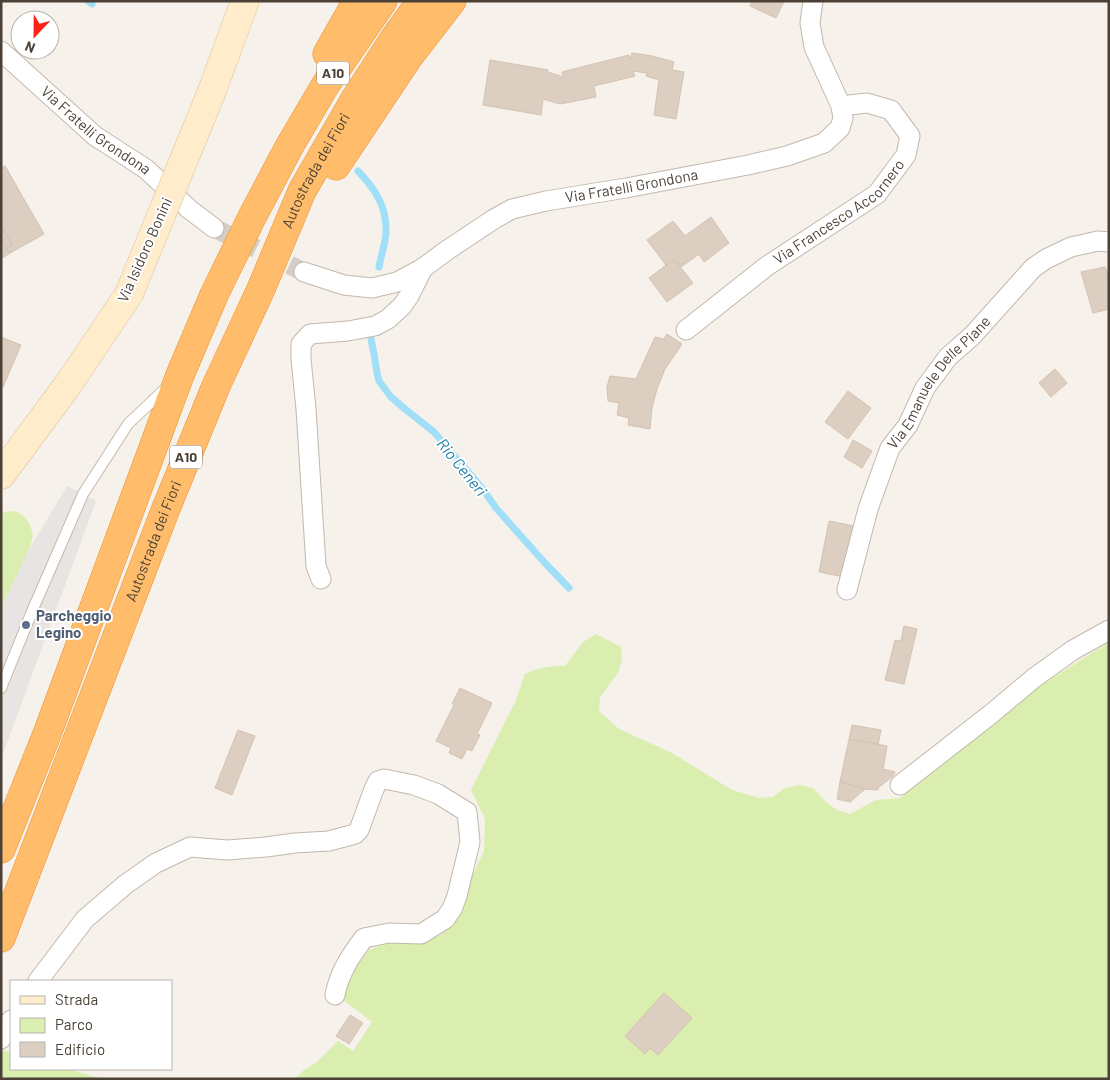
<svg xmlns="http://www.w3.org/2000/svg" width="1110" height="1080" font-family="Barlow,sans-serif">
<style>
.green{fill:#d9eeaf}
.parking{fill:#e8e4e2}
.lines{fill:none;stroke-linecap:round;stroke-linejoin:round}
.stream{stroke:#a1def8;stroke-width:7}
.building{fill:#dccec1;stroke:#d5c2b0}
.street-tunnel{stroke:#d4cec6;stroke-width:19;stroke-dasharray:19 9;stroke-linecap:butt}
.lane-casing{stroke:#c3b8ab;stroke-width:12}
.street-casing{stroke:#c3b8ab;stroke-width:21}
.secondary-casing{stroke:#dec398;stroke-width:29}
.highway-casing{stroke:#ed902d;stroke-width:29}
.lane{stroke:#fff;stroke-width:10}
.street{stroke:#fff;stroke-width:19}
.secondary{stroke:#ffeccb;stroke-width:28}
.highway{stroke:#ffbd6c;stroke-width:28}
.secondary-bridge-casing{stroke:#dec398;stroke-width:29;stroke-linecap:butt}
.secondary-bridge{stroke:#ffeccb;stroke-width:28}
.service-dot{fill:#5c6f8a;stroke:#fff;stroke-width:2}
.labels{text-anchor:middle;stroke-width:4;stroke-linejoin:round;paint-order:stroke}
.shield{fill:#fff;stroke:#817a73;stroke-width:1}
.shield-label{font-size:14px;font-weight:bold;fill:#4b4137}
.street-label{font-size:15px;fill:#4b4137;stroke:#fff}
.service-label{font-size:15px;font-weight:bold;fill:#4e5e75;stroke:#fff;text-anchor:start}
.water-label{font-size:16px;font-style:italic;fill:#217fa8;stroke:#fff}
</style>
<rect width="100%" height="100%" fill="#f6f1ea"/>
<g class="green">
<polygon points="15,511 24,516 30,525 33,535 30,548 1,607 1,514 5,512"/>
<path d="M596 634 621 647 622 660 618 673 600 697 599 711 619 729 672 753 732 790 759 798 773 797 785 788 800 785 813 788 826 802 837 810 850 814 876 800 900 798 1037 688 1109 642V1079H295L304 1070 317 1062 338 1041 353 1051 372 1022 342 999 352 973 369 950 382 945 440 936 468 885 484 851 485 819 471 790 516 700 525 674C538 667 551 666 565 666L583 642Z"/>
<polygon points="3,1050 11,1053 11,1069 68,1069 103,1079 1,1079 1,1053"/>
</g>
<polygon class="parking" points="67,486 96,501 1,759 1,607 30,548"/>
<g class="lines">
<g class="stream">
<polyline points="88,1 92,4"/>
<path d="M358 171C375 189 387 206 386 233 385 244 381 256 379 267"/>
<polyline points="371,339 374,354 377,373 379,381 391,397 405,409 434,432 482,488 496,508 544,562 569,588"/>
</g>
</g>
<g class="building">
<polygon points="752,1 784,1 776,18 750,6"/>
<polygon points="632,53 652,56 674,62 672,70 684,72 676,119 654,115 659,80 646,76 647,73 633,71 635,76 594,86 596,97 560,104 543,99 541,115 483,105 490,60 548,70 548,72 563,77 562,72 629,55 630,60"/>
<polygon points="5,166 44,234 10,253 6,248 12,244 1,227 1,168"/>
<polygon points="711,217 729,243 704,262 699,254 681,267 674,259 666,265 647,240 673,221 685,236"/>
<polygon points="1,227 12,244 6,248 10,253 1,259"/>
<polygon points="674,259 693,283 667,302 649,278"/>
<polygon points="1105,267 1109,278 1109,309 1093,313 1081,272"/>
<polygon points="667,334 682,344 665,369 657,389 652,408 650,429 628,425 629,418 617,415 619,403 608,401 607,387 610,376 636,379 655,337 664,339"/>
<polygon points="1,337 21,345 3,387 1,386"/>
<polygon points="1055,369 1067,383 1051,397 1039,383"/>
<polygon points="848,391 871,408 848,439 825,422"/>
<polygon points="853,440 872,451 862,468 844,457"/>
<polygon points="829,521 854,526 844,577 819,572"/>
<polygon points="904,626 917,629 904,684 885,680 895,640 901,641"/>
<polygon points="460,688 492,703 477,734 480,735 472,751 467,749 462,759 449,753 451,748 436,741 454,705 452,704"/>
<polygon points="852,725 881,730 878,745 849,739"/>
<polygon points="238,730 255,736 232,795 215,788"/>
<polygon points="849,739 887,746 883,769 895,772 893,776 878,788 878,790 865,789 840,782"/>
<polygon points="840,782 865,789 850,802 837,799"/>
<polygon points="664,993 692,1018 658,1055 650,1048 645,1054 625,1036"/>
<polygon points="350,1015 363,1023 349,1044 336,1036"/>
</g>
<g class="lines">
<polyline class="street-tunnel" points="214,228 304,272"/>
<defs>
<polyline id="lane" points="1,688 33,609 83,494 128,424 166,388"/>
<g id="street">
<path id="s1" d="M1 51 95 136 146 169 189 209 214 228"/>
<path id="s2" d="M304 272 344 285 372 288 397 282 423 268 446 251 494 219 512 209 546 201 626 188 748 165 787 156 824 143 840 128 843 118 841 106 814 47 810 23 813 1"/>
<path id="s3" d="M686 330 767 266 877 194 906 155 910 136 891 110 867 103 841 106"/>
<polyline points="321,579 316,566 306,409 301,359 301,344 310,334 348,331 375,326 388,319 402,306 409,296 423,268"/>
<path id="s4" d="M847 590 868 509 890 448 908 425 925 388 948 357 972 336 1033 268 1046 259 1071 247 1098 241 1109 242"/>
<polyline points="900,785 991,714 1034,678 1073,650 1109,630"/>
<path d="M38 981 85 919 126 884 156 863 190 847 227 850 266 847 295 843 329 841 355 834 359 830 374 789 378 781 384 779 414 785 438 794 467 812 470 842 457 896 452 909 445 919 421 934 389 933 364 938C351 955 339 973 335 995"/>
<polyline points="1,1039 11,1020"/>
</g>
<g id="secondary">
<polyline points="212,91 245,1"/>
<polyline points="1,475 67,386 129,294"/>
</g>
<g id="highway">
<polyline points="327,54 357,1"/>
<polyline points="336,166 408,58 452,1"/>
<polyline points="1,849 47,734 180,375 214,295 251,219 289,147 326,84 383,1"/>
<path id="s5" d="M1 938 165 511 216 386 261 289 302 191 355 99 394 39 421 1"/>
</g>
</defs>
<use href="#lane" class="lane-casing"/>
<use href="#street" class="street-casing"/>
<use href="#secondary" class="secondary-casing"/>
<use href="#highway" class="highway-casing"/>
<use href="#lane" class="lane"/>
<use href="#street" class="street"/>
<use href="#secondary" class="secondary"/>
<use href="#highway" class="highway"/>
<defs>
<polyline id="secondary-bridge" points="129,294 212,91"/>
</defs>
<use href="#secondary-bridge" class="secondary-bridge-casing"/>
<use href="#secondary-bridge" class="secondary-bridge"/>
</g>
<circle class="service-dot" cx="26" cy="625" r="5"/>
<g class="labels">
<g class="shield">
<rect x="317" y="61.5" width="32" height="23" rx="4"/>
<rect x="170" y="445.5" width="32" height="23" rx="4"/>
</g>
<g class="shield-label">
<text x="333" y="78">A10</text>
<text x="186" y="462">A10</text>
</g>
<g class="street-label">
<text dy="5" stroke="none"><textPath href="#s1" startOffset="124">Via Fratelli Grondona</textPath></text>
<text dy="5" stroke="none"><textPath href="#s5" startOffset="830">Autostrada dei Fiori</textPath></text>
<text dy="5" stroke="none"><textPath href="#s2" startOffset="354">Via Fratelli Grondona</textPath></text>
<text dy="5" stroke="none"><textPath href="#s3" startOffset="194">Via Francesco Accornero</textPath></text>
<text transform="translate(145 250) rotate(-66)" y="5">Via Isidoro Bonini</text>
<text dy="5" stroke="none"><textPath href="#s4" startOffset="231">Via Emanuele Delle Piane</textPath></text>
<text dy="5" stroke="none"><textPath href="#s5" startOffset="425">Autostrada dei Fiori</textPath></text>
</g>
<g class="service-label">
<text x="36" y="621">Parcheggio<tspan x="36" dy="17">Legino</tspan></text>
</g>
<g class="water-label">
<text transform="translate(462 467) rotate(51)" y="6">Rio Ceneri</text>
</g>
</g>
<rect width="1110" height="1080" fill="none" stroke="#4b4137" stroke-width="5"/>
<rect x="10" y="980" width="162" height="90" fill="#ffffff" stroke="#b7b3af"/>
<rect x="20" y="996" width="25" height="8" fill="#ffeccb" stroke="#b7b3af"/>
<text x="55" y="1005" font-size="15" fill="#4b4137">Strada</text>
<rect x="20" y="1018" width="25" height="15" fill="#d9eeaf" stroke="#b7b3af"/>
<text x="55" y="1030" font-size="15" fill="#4b4137">Parco</text>
<rect x="20" y="1042" width="25" height="15" fill="#dccec1" stroke="#b7b3af"/>
<text x="55" y="1055" font-size="15" fill="#4b4137">Edificio</text>
<g transform="translate(35 35) rotate(202)"><circle r="24" fill="#ffffff" stroke="#b7b3af"/>
<path d="M0-4L9 19L0 12L-9 19Z" fill="#ff2018"/>
<text y="-8" font-size="14" font-weight="bold" text-anchor="middle" fill="#4b4137">N</text>
</g>
</svg>
